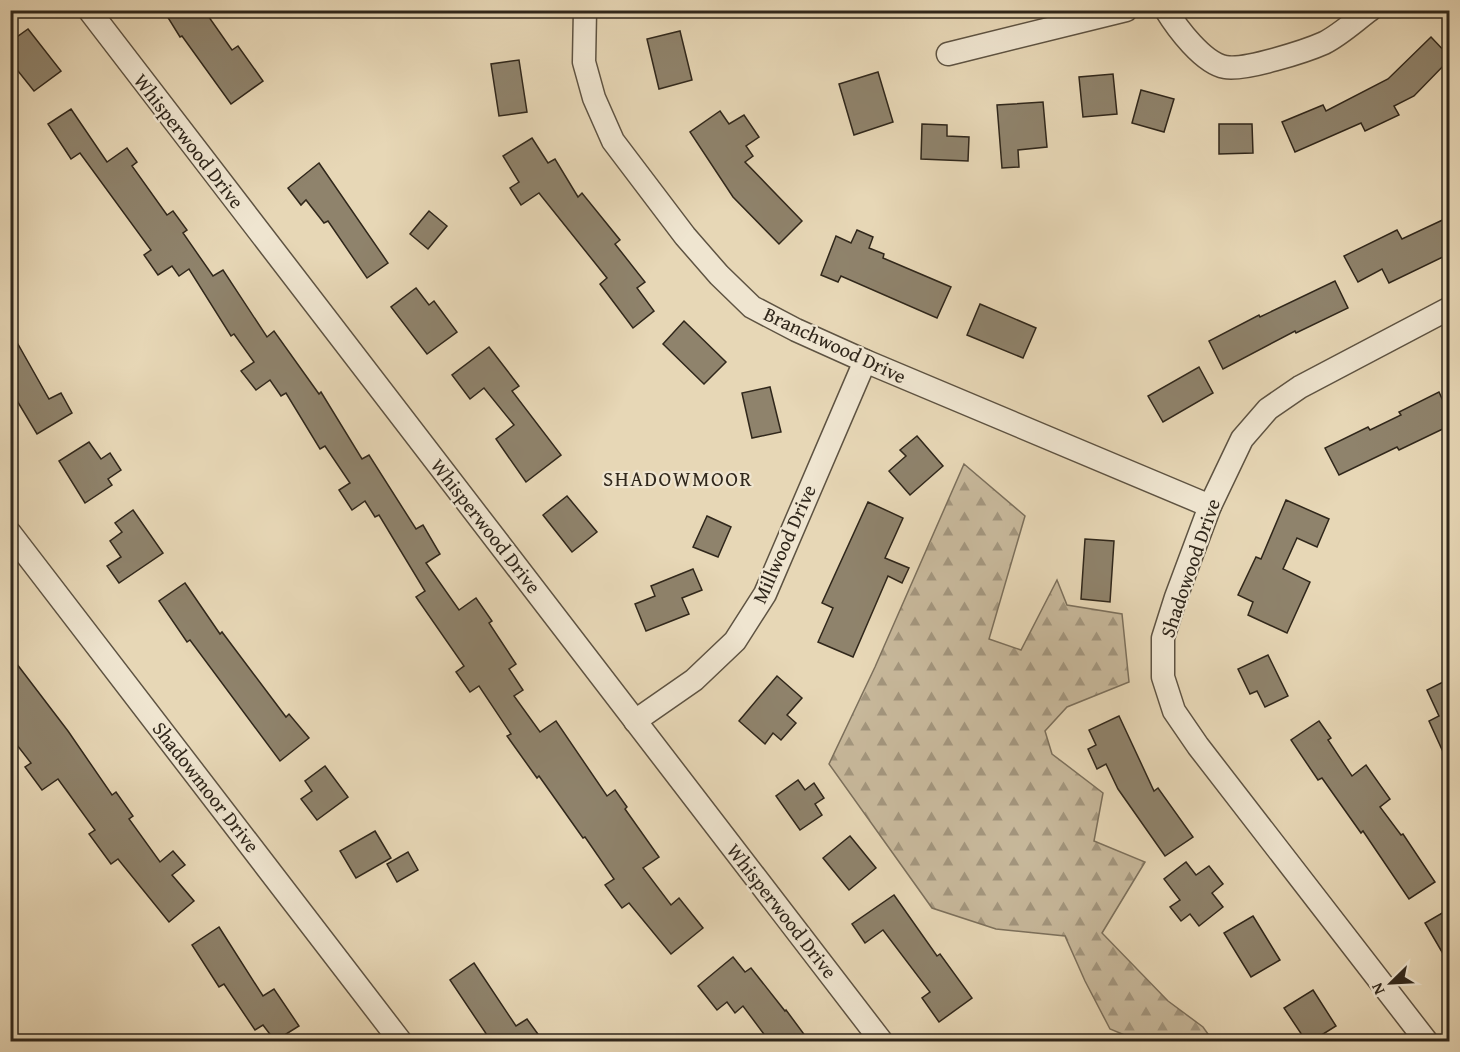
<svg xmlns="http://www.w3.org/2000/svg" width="1460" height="1052" font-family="'Gentium Book Plus',serif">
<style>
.forest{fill:url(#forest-firs);stroke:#7c705c;stroke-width:1.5}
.building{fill:#8f836c;stroke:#30271b;stroke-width:1.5}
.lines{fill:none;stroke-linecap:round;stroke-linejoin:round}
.minor-casing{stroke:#5e5342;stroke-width:25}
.minor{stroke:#efe5d0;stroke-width:22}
.labels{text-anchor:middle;stroke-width:4.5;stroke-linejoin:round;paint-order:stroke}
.street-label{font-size:20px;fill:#30271b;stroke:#efe5d0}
.neighbourhood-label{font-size:21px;letter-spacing:1.5px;fill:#30271b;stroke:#efe5d0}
</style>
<defs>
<pattern id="forest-firs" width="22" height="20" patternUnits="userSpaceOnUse" patternTransform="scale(1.5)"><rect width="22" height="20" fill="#c8b99c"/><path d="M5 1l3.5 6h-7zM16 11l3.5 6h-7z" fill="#a3967e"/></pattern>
</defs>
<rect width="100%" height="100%" fill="#e7d7b6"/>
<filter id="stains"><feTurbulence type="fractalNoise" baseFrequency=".00333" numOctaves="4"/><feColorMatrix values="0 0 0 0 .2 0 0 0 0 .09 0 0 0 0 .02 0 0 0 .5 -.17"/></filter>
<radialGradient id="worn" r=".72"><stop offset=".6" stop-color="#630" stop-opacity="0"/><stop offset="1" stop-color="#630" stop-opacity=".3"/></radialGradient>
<polygon class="forest" points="964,464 1025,516 989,639 1021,650 1057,580 1067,605 1122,614 1129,682 1067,707 1045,731 1052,754 1103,793 1094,841 1145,862 1102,933 1168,1001 1203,1027 1213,1041 1139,1041 1110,1029 1085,981 1065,936 996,929 932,908 829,764 875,667"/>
<g class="building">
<polygon points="176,10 204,10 232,50 238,46 263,81 231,104 182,36 180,37 167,16"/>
<polygon points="28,29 61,71 34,91 10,61 10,42"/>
<polygon points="680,31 692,80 659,89 647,39"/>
<polygon points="1431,37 1449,56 1449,60 1414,96 1394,106 1399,115 1365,131 1361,123 1295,152 1282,122 1323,105 1326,111 1388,79"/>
<polygon points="519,60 527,112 499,116 491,64"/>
<polygon points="878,72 893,122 854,135 839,84"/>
<polygon points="1113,74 1117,114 1083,117 1079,77"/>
<polygon points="1141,90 1174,99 1164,132 1132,123"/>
<polygon points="1043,102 1047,147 1018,150 1019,167 1002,168 997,105"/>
<polygon points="71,109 107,162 127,148 137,162 132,166 167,215 173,211 187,230 183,233 213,276 223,270 267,337 274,331 319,394 321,392 362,459 369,455 416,529 423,525 440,554 426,563 459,610 476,598 492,621 489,623 516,664 509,669 523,690 514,696 540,732 556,721 607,796 615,790 627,807 625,809 659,857 643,868 671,905 679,898 703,928 671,954 629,903 622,908 605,885 614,879 585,837 583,838 539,776 537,778 507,736 511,734 479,686 470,692 456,672 464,666 416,597 425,591 379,515 375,517 365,501 352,510 339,490 350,483 325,446 320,449 286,393 281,396 270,380 256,390 241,371 254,362 234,334 231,336 189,269 179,276 172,266 158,275 144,255 151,250 80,153 71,159 48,124"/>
<polygon points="720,111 729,124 744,115 759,137 746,146 753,156 745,162 802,221 779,244 733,197 690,132"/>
<polygon points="922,124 947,125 947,136 969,137 968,161 921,159"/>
<polygon points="1219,124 1252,124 1253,153 1219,154"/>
<polygon points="532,138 548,163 555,159 578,197 582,193 620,240 615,244 645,282 637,288 654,311 633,328 600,284 607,278 539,193 521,205 510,188 519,182 503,156"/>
<polygon points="319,163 388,263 367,278 328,221 324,223 306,200 301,205 288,188"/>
<polygon points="429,211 447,226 428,249 410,234"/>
<polygon points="1449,217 1449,254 1389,283 1382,269 1358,282 1344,256 1397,230 1402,239"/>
<polygon points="857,230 873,237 869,248 884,254 883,258 951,287 937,318 841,276 838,282 821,275 836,236 851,243"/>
<polygon points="1335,281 1348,308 1296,333 1295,331 1223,369 1209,341 1259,315 1260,317"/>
<polygon points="416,288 429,305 434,301 457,332 427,354 391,307"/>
<polygon points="980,304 1036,328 1023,358 967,335"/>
<polygon points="684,321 726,362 704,384 663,344"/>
<polygon points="10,330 49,399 61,393 72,413 37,434 10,389"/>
<polygon points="489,347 519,386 512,391 561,455 526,482 496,439 514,425 484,388 470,399 452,375"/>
<polygon points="1199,367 1213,393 1163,422 1148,396"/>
<polygon points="770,387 781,432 752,438 742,393"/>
<polygon points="1439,392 1449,414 1449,426 1399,450 1397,447 1339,475 1325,448 1368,427 1370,430 1401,415 1399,412"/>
<polygon points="917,436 943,466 910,495 889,471 906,456 900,450"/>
<polygon points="89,442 101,459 110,453 121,470 108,479 112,485 85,503 59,461"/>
<polygon points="567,496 597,532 572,552 543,515"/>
<polygon points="1286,500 1329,519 1317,547 1297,538 1283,569 1310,582 1287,633 1248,615 1253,602 1238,595 1256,557 1261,559"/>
<polygon points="868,502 903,518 885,558 909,568 902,583 888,576 853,657 818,642 833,608 822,603"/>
<polygon points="133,510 163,553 119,583 107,566 121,557 110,541 122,532 115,523"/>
<polygon points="707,516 731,527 718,557 693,547"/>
<polygon points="1085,539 1114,541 1110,602 1081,599"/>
<polygon points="693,569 702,590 682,598 689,614 646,631 635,604 655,596 651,586"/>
<polygon points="185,583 220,634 222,632 286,717 289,714 309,738 280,761 190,640 187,642 159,601"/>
<polygon points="10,655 68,731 112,795 116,792 133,816 129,819 160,862 173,851 185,865 172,875 194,901 169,922 118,859 111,864 89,834 95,830 58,779 42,790 25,767 31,763 10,736"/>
<polygon points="1268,655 1288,696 1265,707 1257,691 1250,694 1238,669"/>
<polygon points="777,676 802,698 787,715 796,723 781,740 773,733 765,744 739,721"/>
<polygon points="1449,679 1449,765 1429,721 1439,716 1427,690"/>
<polygon points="1119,716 1154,791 1158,788 1193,837 1165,856 1118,789 1106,764 1097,769 1088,749 1096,745 1089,730"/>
<polygon points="1319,721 1331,738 1328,740 1352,776 1366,765 1390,799 1380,807 1401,835 1403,834 1435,882 1409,899 1363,831 1361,833 1322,778 1318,780 1291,740"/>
<polygon points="325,766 348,797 317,820 301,799 312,791 305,781"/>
<polygon points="798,780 805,790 814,783 824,798 815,804 822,815 800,830 776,796"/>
<polygon points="375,831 391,858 356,878 340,851"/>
<polygon points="850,836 876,868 849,890 823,858"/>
<polygon points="408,852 418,870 397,882 387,864"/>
<polygon points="1186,862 1196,875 1209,866 1223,884 1212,893 1223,907 1199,926 1190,914 1181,921 1170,907 1180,900 1164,879"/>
<polygon points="894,895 937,956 940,954 972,998 939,1022 922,998 930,992 883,930 865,943 852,924"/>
<polygon points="1449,909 1449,964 1425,923"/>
<polygon points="1253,916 1280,960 1251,977 1224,933"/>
<polygon points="219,927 263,996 274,989 299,1026 275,1041 263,1025 255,1030 224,984 219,987 192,945"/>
<polygon points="733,957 745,972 751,968 785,1011 786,1010 809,1041 769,1041 743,1006 735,1013 727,1002 717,1010 698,986"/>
<polygon points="474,963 516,1026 527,1019 543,1041 491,1041 450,980"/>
<polygon points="1313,990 1336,1026 1312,1041 1306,1041 1284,1008"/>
</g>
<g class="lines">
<defs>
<g id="minor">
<polyline points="89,10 882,1042"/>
<polyline points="585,10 584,62 594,98 613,141 685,236 719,275 752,307 796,330 865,361 1210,506"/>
<path d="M1166 10C1177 28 1203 63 1225 67 1244 71 1306 51 1324 43 1340 35 1355 21 1370 10"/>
<polyline points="948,54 1126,10"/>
<polyline points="10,533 401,1042"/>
<polyline points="635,721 694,680 735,641 765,594 865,361"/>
<polyline points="1427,1042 1198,746 1174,711 1163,677 1163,638 1176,597 1210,506 1242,439 1268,409 1300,387 1450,308"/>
</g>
</defs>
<use href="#minor" class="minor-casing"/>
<use href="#minor" class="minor"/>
</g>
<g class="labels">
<g class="street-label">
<text transform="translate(189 141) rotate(52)" y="7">Whisperwood Drive</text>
<text transform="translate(835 345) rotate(25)" y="7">Branchwood Drive</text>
<text transform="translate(486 526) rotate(52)" y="7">Whisperwood Drive</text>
<text transform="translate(784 544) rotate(-66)" y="7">Millwood Drive</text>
<text transform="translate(1190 568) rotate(-71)" y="7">Shadowood Drive</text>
<text transform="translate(206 787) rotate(52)" y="7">Shadowmoor Drive</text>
<text transform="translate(782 911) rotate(52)" y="7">Whisperwood Drive</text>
</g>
<g class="neighbourhood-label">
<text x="678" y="486">SHADOWMOOR</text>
</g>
</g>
<rect width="1460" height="1052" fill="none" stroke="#e7d7b6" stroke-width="36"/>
<rect x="12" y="12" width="1436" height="1028" fill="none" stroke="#30271b" stroke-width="3"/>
<rect x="18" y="18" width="1424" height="1016" fill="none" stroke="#30271b" stroke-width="1.5"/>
<g transform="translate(1391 983) rotate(246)" stroke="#efe5d0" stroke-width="4.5" paint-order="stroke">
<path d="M0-4.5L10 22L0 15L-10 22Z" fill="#30271b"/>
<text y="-9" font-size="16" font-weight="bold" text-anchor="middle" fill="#30271b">N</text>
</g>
<rect width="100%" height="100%" filter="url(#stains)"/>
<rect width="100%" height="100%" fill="url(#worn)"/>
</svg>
